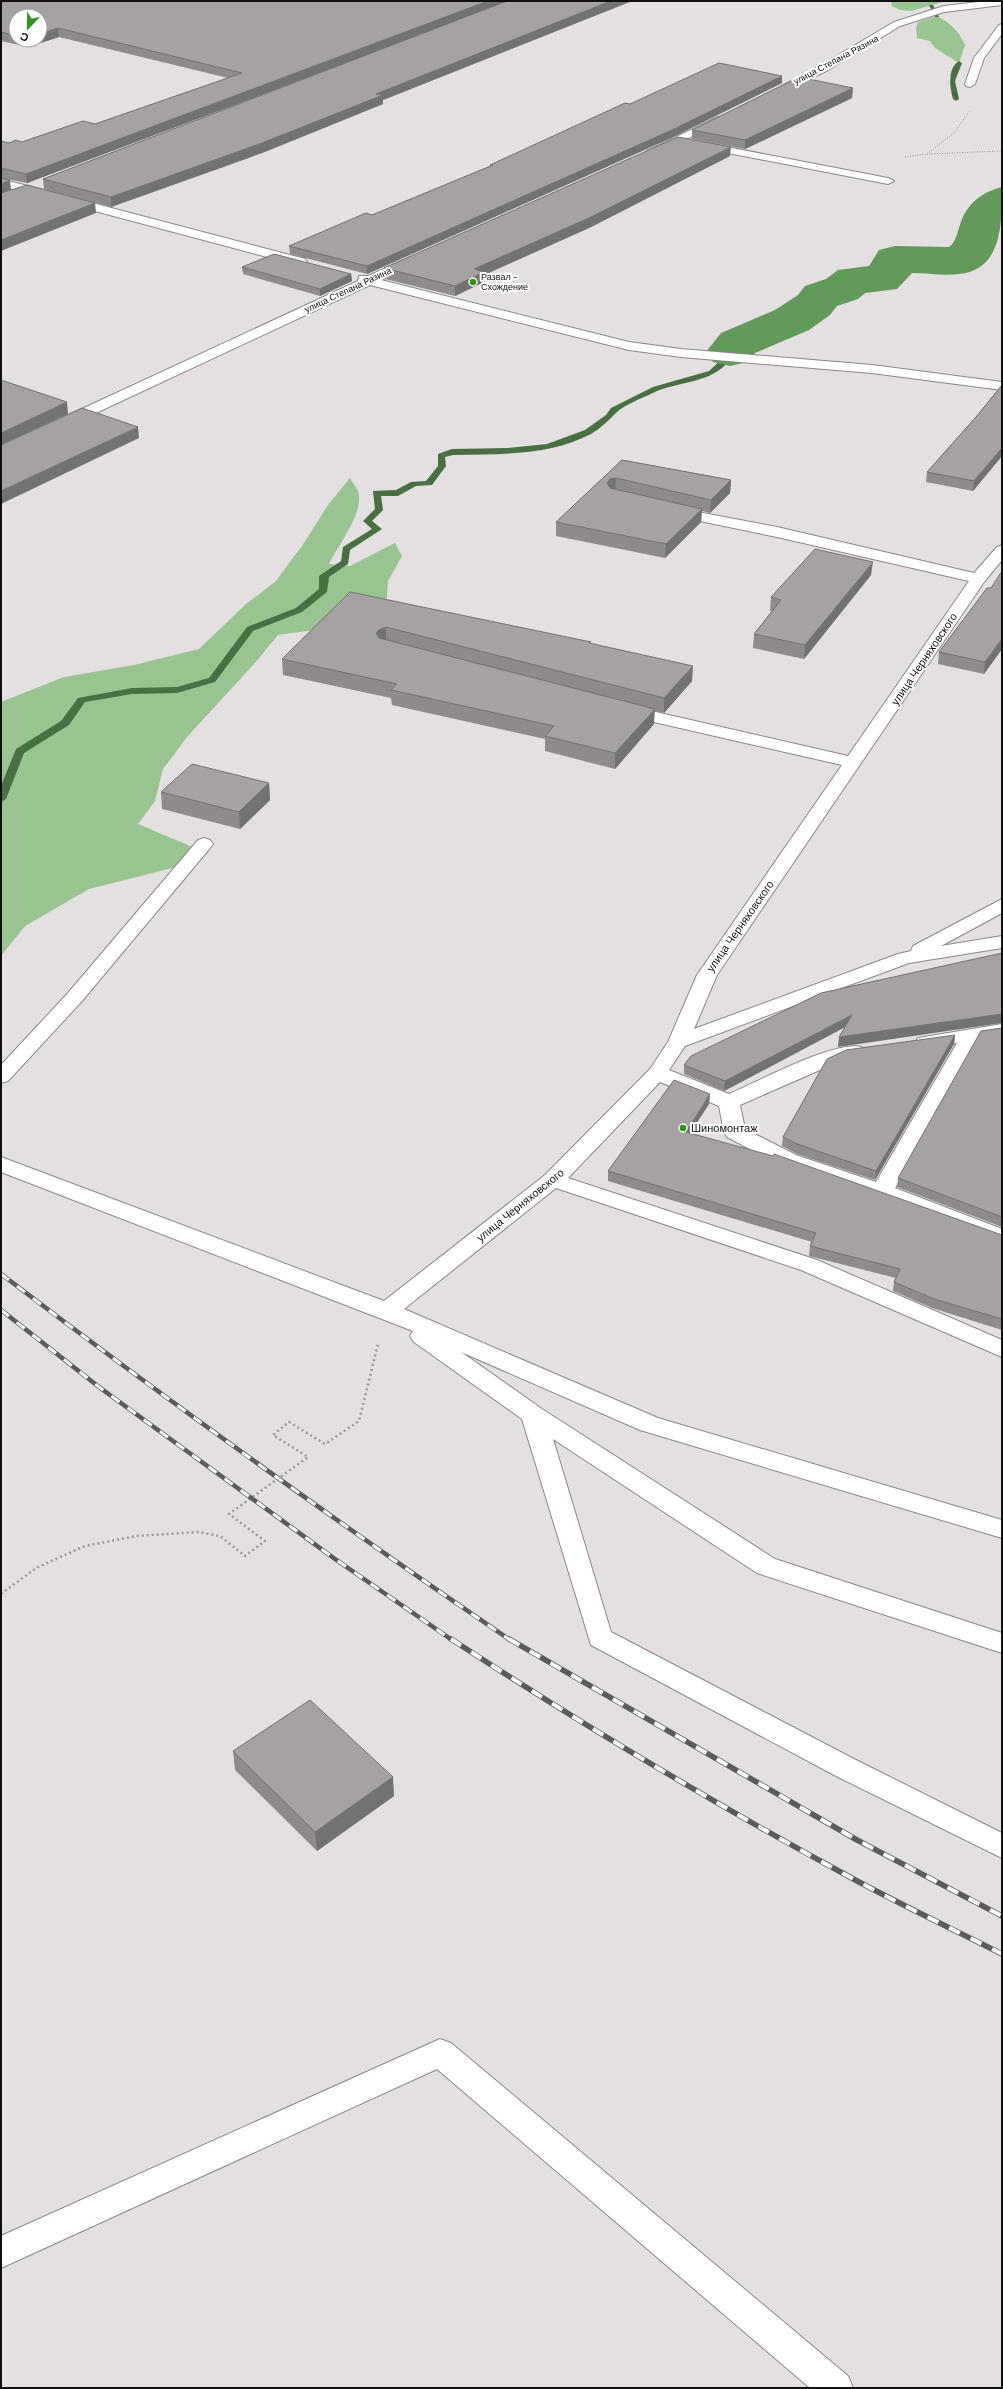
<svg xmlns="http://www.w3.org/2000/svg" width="1003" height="2389" font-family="'DM Sans',sans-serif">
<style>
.green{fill:#97c48f}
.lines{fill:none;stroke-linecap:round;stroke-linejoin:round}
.stream{fill:#497043;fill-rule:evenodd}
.river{fill:#629a59;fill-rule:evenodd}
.minor-casing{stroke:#8b8688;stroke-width:2}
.path-far1{stroke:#9b9799;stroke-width:1;stroke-dasharray:1 1.5;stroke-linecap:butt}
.path{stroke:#9b9799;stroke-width:2.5;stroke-dasharray:2 3;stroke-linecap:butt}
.minor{fill:#fff;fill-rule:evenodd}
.rail-far1-casing{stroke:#5c5a5a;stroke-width:4.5}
.rail-casing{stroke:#5c5a5a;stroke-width:5.5}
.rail-far1{stroke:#fff;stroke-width:3;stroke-dasharray:10;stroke-linecap:butt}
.rail{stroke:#fff;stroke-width:4;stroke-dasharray:12;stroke-linecap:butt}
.wall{fill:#8f8b8d;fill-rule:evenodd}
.shaded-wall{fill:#747173}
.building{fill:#a6a2a4;stroke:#747173}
.poi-dot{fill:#2e9317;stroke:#fff;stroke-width:1.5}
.labels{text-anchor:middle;stroke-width:4;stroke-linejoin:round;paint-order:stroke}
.far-street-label{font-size:9px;fill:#100f0f;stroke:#fff}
.far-poi-label{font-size:9px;fill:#100f0f;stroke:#fff;text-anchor:start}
.street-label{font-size:11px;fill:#100f0f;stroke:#fff}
.poi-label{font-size:11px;fill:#100f0f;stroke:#fff;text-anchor:start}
</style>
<rect width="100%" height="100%" fill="#e4dfe1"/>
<g class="green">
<polygon points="891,1 946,1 911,11 900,10 892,6"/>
<path d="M937 16C950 23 959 31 965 45L959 63 935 48 930 41 917 38 916 28 918 22Z"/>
<path d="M350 478C352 482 356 487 358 491 365 512 338 545 329 564L350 566 395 543 402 556 388 581 386 606 328 628 278 635 254 664 187 737 163 769 155 801 138 824 202 851 180 866 89 889 25 926 1 956V702L64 677 134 665 199 649 246 604 275 582 302 546 328 505Z"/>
</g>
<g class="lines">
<g class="stream">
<polygon points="929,5 933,5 939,17 935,17"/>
<path d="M959 61 962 63 955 81 959 99 956 101 953 99C950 88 947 68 959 61Z"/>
<path d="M722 359 729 361C711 383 682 381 657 391 647 396 624 405 617 412 609 420 601 428 591 434 549 456 499 454 453 455L445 457 446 466 432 485 416 486 398 496H381L383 510 372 521 382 529 350 550 348 564 329 577 327 592 302 612 253 631 215 682 177 693 132 694 85 702 69 725 24 753 6 799 1 802V786L16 749 61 721 78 698 132 688 177 687 209 678 247 627 296 608 319 589V576L341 561 343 547 372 529 363 521 375 509 373 491 396 490 411 482 426 481 438 466V454L452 449 507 448 547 444 585 430 606 415 611 408 653 387 709 371Z"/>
</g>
<path class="river" d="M1002 187C1002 221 1003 270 959 274 944 276 927 273 912 273L897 289 865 293 858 299 837 306 830 315 809 330 755 353 747 362 730 366 713 362 706 352 721 333 775 310 798 295 805 286 826 279 838 270 869 266 879 250 895 246 949 247C956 242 957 233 960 225 966 204 982 192 1002 187Z"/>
<defs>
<g id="minor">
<polygon points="987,1 1002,1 1002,5 944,12 900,26 828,70 780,94 772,94 771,92 820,66 894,22 944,6"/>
<polygon points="1002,24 1002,34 984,58 975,84 970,87 966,86 965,84 974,58 999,25"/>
<polygon points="718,117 722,118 722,122 657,153 653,154 647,151"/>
<polygon points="701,142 888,178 894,181 888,184 697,147 697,143"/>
<polygon points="1,179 305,259 307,262 305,265 297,265 1,186"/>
<polygon points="411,257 417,261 415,264 381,280 629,342 681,349 872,365 1002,382 1002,390 872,373 681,357 629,350 370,285 68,426 63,427 56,423 58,420 358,281 359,276 368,276"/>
<path d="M671 507 777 527 974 573 997 547 1002 545V560L984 582 717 975 694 1029 898 954 911 951 913 946 1002 899V913L941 946 1002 936V948L909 963 685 1046 669 1070 729 1094C758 1082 834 1040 862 1047L865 1051 862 1055 845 1059 740 1105 745 1129 796 1155 876 1182 957 1043 925 1048 918 1046 915 1042 918 1038 1002 1024V1036L979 1040 895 1188 1002 1229V1244L874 1196 780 1165 727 1137 724 1132 719 1106 660 1082 568 1178 817 1260 1002 1340V1357L801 1270 556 1188 404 1309 658 1418 1002 1520V1538L640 1430 461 1352 542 1409 775 1559 1002 1633V1653L757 1573 553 1439 611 1632 856 1760 1002 1833V1858L836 1776 591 1645 522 1419 414 1342 410 1336 413 1331 1 1172V1157L384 1301 545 1175 650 1069 668 1042 697 975 842 765 619 714 617 710 619 706 625 705 848 756 969 581 777 537 666 514 664 511Z"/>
<polygon points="204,838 210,840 213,844 210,848 82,1001 8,1081 1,1083 1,1065 68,993 198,840"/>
<polygon points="440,2039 451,2043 848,2376 853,2388 810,2388 437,2069 1,2268 1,2236"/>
</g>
</defs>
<use href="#minor" class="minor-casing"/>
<g class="path-far1">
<polyline points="927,154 1002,151"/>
<polyline points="905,157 927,154 955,132 970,110"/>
</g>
<polyline class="path" points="1,1594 36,1568 85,1546 136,1536 198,1532 220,1536 245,1556 265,1541 229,1514 308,1457 273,1435 289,1422 325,1444 359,1421 378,1344"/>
<use href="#minor" class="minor"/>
<defs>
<g id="rail-far1">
<path d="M1 1274C168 1401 337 1522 510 1640"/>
<polyline points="1,1310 99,1387 335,1559 452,1640"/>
</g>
<g id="rail">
<path d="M451 1639C580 1723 713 1803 848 1876 899 1904 951 1928 1002 1954"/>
<polyline points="509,1639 857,1840 1002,1916"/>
</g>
</defs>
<use href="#rail-far1" class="rail-far1-casing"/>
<use href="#rail" class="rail-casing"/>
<use href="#rail-far1" class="rail-far1"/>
<use href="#rail" class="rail"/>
</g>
<g class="wall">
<path d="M1 1H632L383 100V104L262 153 111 207 44 189 43 179 340 65 27 183 1 178V141L9 143 16 140 22 142 83 121 95 124 228 78 59 37 28 47 1 41ZM16 16H40V40H16Z"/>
<polygon points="782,76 782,83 671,138 367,274 290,254 289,246 372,215 490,166 490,165 630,104"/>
<polygon points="852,98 745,149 692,139 692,130"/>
<polygon points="730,156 589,228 484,275 484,282 455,296 385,279 384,268"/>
<polygon points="242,267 351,274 352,281 320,296 243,274"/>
<polygon points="1002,385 1002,456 973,491 926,482 927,472 976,417"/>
<polygon points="622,460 731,480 730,493 710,513 702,511 701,522 665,558 556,536 556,522"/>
<polygon points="1002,571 1002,649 984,674 938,664 939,652 991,588"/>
<polygon points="871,575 804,659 753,648 754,634 772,611 770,611 771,597"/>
<polygon points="350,592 692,681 664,713 654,711 654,724 615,769 545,751 545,739 392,705 391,698 283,675 282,659"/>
<polygon points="269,783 270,800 240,829 162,809 161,792"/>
<polygon points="1002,953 838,1047 845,1027 724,1091 684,1074 684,1065"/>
<polygon points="1002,1028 1002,1227 897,1187 898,1178"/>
<polygon points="955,1035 954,1044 875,1180 797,1154 782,1146 783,1137"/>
<polygon points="710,1094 709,1104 690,1133 1002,1235 1002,1330 932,1308 893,1291 894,1282 896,1278 809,1256 810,1246 812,1242 608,1181 608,1171"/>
<polygon points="233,1751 394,1796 317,1851 235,1770"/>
</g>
<g class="shaded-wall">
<polygon points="488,1 510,1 27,183 26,174"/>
<polygon points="611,1 632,1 383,100 383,104 262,153 111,207 111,197"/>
<polygon points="58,28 59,37 28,47 27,40 40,40 40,34"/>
<polygon points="782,76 782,83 671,138 367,274 367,266"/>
<polygon points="853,88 852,98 745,149 745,140"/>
<polygon points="731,147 730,156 589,228 484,275 484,282 455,296 455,286 474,269"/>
<polygon points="10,180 11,189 1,194 1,184"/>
<polygon points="95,203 96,213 1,251 1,240"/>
<polygon points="351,274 352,281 320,296 320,289"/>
<polygon points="67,402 68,414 1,445 1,433"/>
<polygon points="138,427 139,438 1,504 1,491"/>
<polygon points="1002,448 1002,456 973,491 974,481"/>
<polygon points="616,478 615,492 610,493 607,483 610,479"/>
<polygon points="731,480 730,493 710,513 711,500"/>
<polygon points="702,509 701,522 665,558 666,544"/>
<polygon points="873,562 871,575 804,659 805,645"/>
<polygon points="386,627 386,643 380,645 376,633 379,630"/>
<polygon points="1002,639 1002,649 984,674 985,662"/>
<polygon points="693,666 692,681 664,713 664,698"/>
<polygon points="655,709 654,724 615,769 615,753"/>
<polygon points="269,783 270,800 240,829 239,812"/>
<polygon points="1002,1014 1002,1023 838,1047 839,1037"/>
<polygon points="852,1015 851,1024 724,1091 725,1081"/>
<polygon points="955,1035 954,1044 875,1180 876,1171"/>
<polygon points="710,1094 709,1104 685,1141 686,1132"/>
<polygon points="393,1777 394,1796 317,1851 315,1832"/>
</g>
<g class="building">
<polygon points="1,1 488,1 26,174 1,168 1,141 9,143 16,140 22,142 83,121 95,124 242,73 58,28 40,34 40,16 16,16 16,36 1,32"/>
<polygon points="507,1 611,1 376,94 383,95 262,143 111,197 43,179"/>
<polygon points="719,63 782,76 672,130 367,266 289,246 366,213 372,215 493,165 490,165 625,103 630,104"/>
<polygon points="799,77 853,88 745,140 692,130"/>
<polygon points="678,137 731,147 589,218 474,269 484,272 455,286 384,268"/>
<polygon points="1,178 10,180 1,184"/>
<polygon points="27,185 95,203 1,240 1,193"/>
<polygon points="274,254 351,274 320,289 242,267"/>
<polygon points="1,380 67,402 1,433"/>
<polygon points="1002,385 1002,448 974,481 927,472 976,417"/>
<polygon points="82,408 138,427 1,491 1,445"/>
<polygon points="622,460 731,480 711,500 616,478 610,479 607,483 610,488 702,509 666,544 556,522"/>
<polygon points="815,549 873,562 805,645 754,634 781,600 771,597"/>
<polygon points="1002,571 1002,639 985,662 939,652 987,588 991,588"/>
<polygon points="350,592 591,642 589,643 693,666 664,698 386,627 379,630 376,633 379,638 655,709 615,753 545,736 554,726 391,690 397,684 282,659"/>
<polygon points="192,764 269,783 239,812 161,792"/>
<polygon points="1002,953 1002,1014 839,1037 852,1015 725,1081 684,1065 691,1056 821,993"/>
<polygon points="1002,1028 1002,1217 898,1178 981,1031"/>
<polygon points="955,1035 876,1171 797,1144 783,1137 827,1059 846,1050"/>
<polygon points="674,1080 710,1094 686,1132 773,1156 774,1154 1002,1235 1002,1319 934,1299 894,1282 900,1269 810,1246 816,1233 608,1171"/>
<polygon points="310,1700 393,1777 315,1832 233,1751"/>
</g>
<g class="poi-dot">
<circle cx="473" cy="282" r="4"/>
<circle cx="683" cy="1128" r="4"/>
</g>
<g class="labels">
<g class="far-street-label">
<text transform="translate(836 60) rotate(-28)" y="3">улица Степана Разина</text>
<text transform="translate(348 290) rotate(-25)" y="3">улица Степана Разина</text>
</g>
<g class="far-poi-label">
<text x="481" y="280">Развал -<tspan x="481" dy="10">Схождение</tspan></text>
</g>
<g class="street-label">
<text transform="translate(924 659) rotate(-56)" y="4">улица Черняховского</text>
<text transform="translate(740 926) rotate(-55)" y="4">улица Черняховского</text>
<text transform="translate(520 1205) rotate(-39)" y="4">улица Черняховского</text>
</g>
<g class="poi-label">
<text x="691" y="1132">Шиномонтаж</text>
</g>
</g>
<rect width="1003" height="2389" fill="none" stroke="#100f0f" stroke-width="4"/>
<g transform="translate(28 28) rotate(202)"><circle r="19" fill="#ffffff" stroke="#9f9f9f"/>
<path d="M0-3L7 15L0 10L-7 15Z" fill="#2e9317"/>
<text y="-6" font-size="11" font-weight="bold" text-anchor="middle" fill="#100f0f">С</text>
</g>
</svg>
